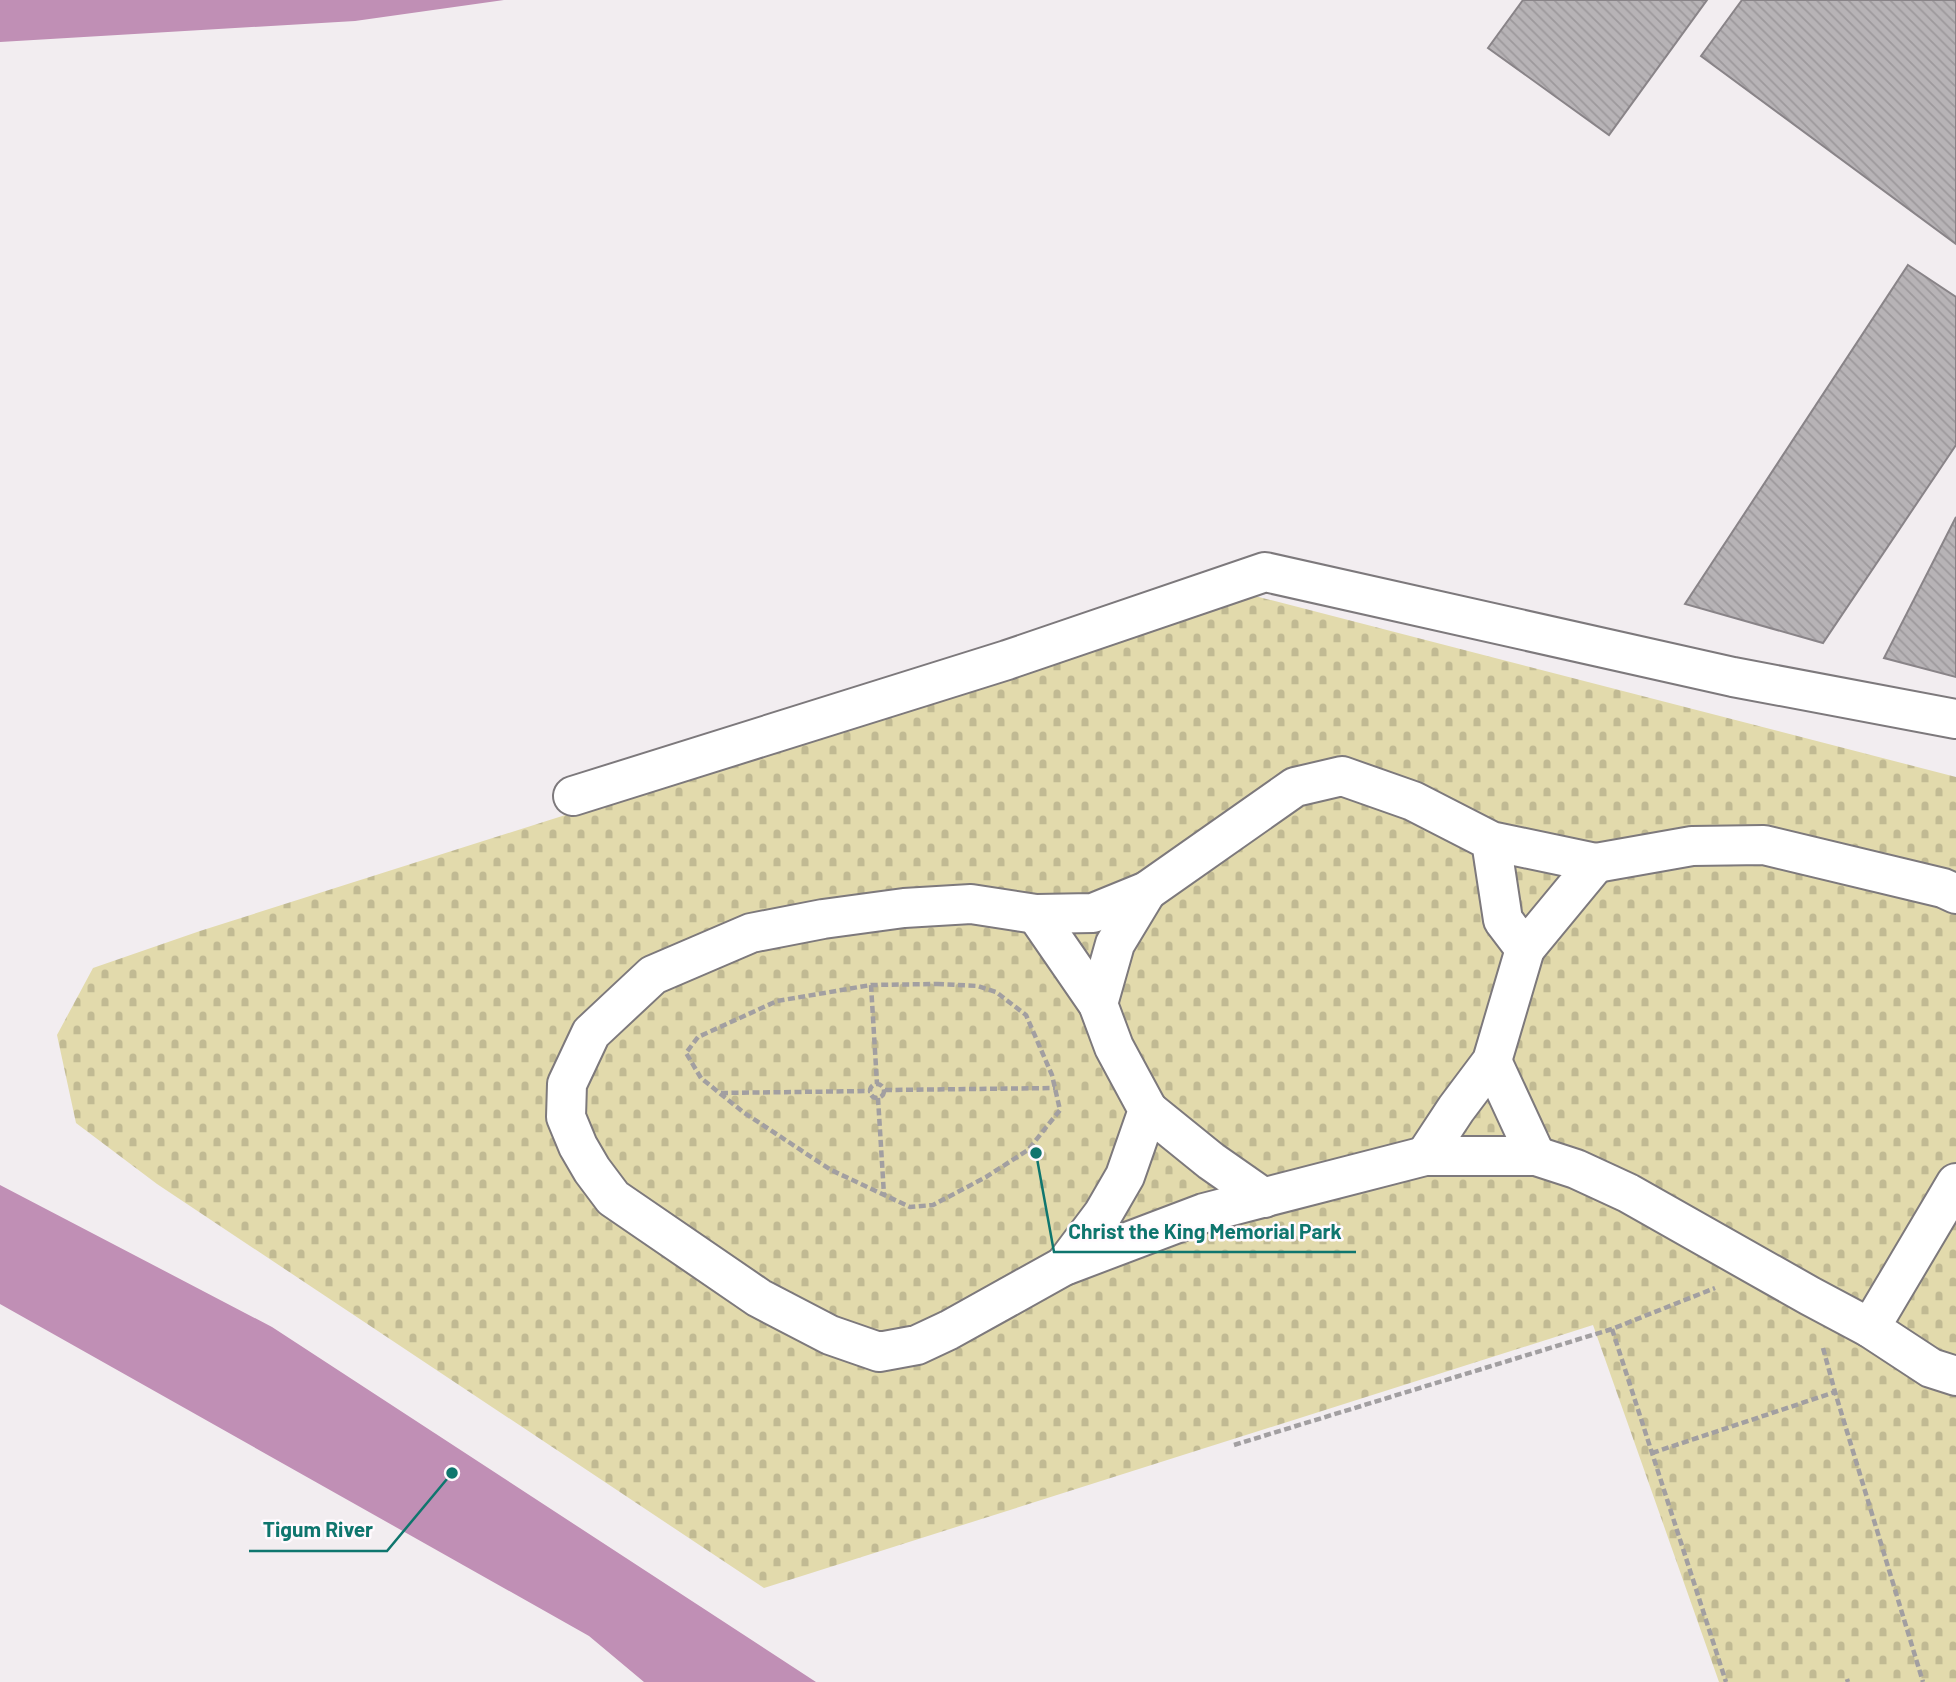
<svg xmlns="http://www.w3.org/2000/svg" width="1956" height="1682" font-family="Barlow,sans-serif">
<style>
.cemetery{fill:url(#cemetery-stones)}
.water{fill:#c08fb5}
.building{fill:url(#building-back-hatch);stroke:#898488;stroke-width:2}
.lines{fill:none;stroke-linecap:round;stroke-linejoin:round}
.minor-casing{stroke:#7d797c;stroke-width:42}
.path{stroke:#a29fa1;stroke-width:4.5;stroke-dasharray:7 3.5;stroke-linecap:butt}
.minor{stroke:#fff;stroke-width:38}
.leader{fill:none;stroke:#0f766e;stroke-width:2.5}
.callout-dot{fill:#0f766e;stroke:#fffafe;stroke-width:2.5}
.callout-label{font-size:21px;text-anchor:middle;font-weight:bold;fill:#0f766e;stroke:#fffafe;stroke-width:5;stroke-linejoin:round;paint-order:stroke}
</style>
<defs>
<pattern id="cemetery-stones" width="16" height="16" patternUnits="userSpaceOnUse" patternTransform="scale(1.75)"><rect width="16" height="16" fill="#e2daac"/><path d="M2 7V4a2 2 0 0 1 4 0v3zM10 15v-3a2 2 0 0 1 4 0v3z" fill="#c1ba93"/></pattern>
<pattern id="building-back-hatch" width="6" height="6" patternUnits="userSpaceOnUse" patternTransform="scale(1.75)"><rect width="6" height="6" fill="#b7b3b6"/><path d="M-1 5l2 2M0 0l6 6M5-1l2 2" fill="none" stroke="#9d999c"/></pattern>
</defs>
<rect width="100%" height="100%" fill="#f2edf0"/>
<polygon class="cemetery" points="1255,596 1956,777 1956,1682 1719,1682 1593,1325 764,1588 157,1184 76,1123 57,1035 93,968 200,931"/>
<g class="water">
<polygon points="0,0 504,0 355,21 0,42"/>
<polygon points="0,1185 272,1327 816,1682 644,1682 589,1636 0,1304"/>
</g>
<g class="building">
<polygon points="1523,0 1707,0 1609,135 1488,48"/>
<polygon points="1742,0 1956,0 1956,244 1701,56"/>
<polygon points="1908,265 1956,297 1956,445 1823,643 1685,604"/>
<polygon points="1956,517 1956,677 1884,658"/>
</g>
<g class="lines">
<defs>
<g id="minor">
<polyline points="573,796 1007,660 1265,572 1733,677 1956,719"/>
<polyline points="1491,841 1503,920 1525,949 1596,863 1491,841 1413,801 1342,776 1295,787 1147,891 1093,913 1036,914 971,904 904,908 823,919 751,933 653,975 591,1033 567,1084 566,1117 578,1146 592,1170 613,1198 759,1298 830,1335 879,1352 917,1345 949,1330 1064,1266 1204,1213 1425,1156 1536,1156 1576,1169 1628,1193 1810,1296 1870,1328"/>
<polyline points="1596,863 1692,846 1764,845 1943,888 1956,894"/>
<polyline points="1036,914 1098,1004 1114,1047 1148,1110 1125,1176 1103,1214 1064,1266"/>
<polyline points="1098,1004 1115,944 1147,891"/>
<polyline points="1492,1061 1536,1156"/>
<polyline points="1148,1110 1211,1161 1264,1198"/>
<polyline points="1425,1156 1456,1109 1492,1061 1525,949"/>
<polyline points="1956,1183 1870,1328 1931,1368 1956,1376"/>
</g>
</defs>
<use href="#minor" class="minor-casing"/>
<g class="path">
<polygon points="937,984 978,986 996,992 1026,1015 1052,1075 1060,1110 1028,1150 986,1177 933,1205 910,1207 831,1170 743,1112 701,1078 686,1053 698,1037 777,1001 871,985"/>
<polyline points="871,985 877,1084"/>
<circle cx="877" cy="1091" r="7"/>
<polyline points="885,1090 1055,1088"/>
<polyline points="721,1093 870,1091"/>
<polyline points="878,1098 884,1195"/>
<polyline points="1612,1329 1726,1682"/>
<polyline points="1823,1348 1835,1392 1923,1682"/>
<polyline points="1234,1445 1612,1329 1715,1288"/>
<polyline points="1652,1453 1835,1392"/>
<polyline points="1847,1679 1848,1682"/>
</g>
<use href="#minor" class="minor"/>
</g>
<path class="leader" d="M1036 1153L1054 1252H1356M452 1473L387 1551H249"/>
<g class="callout-dot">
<circle cx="1036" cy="1153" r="7"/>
<circle cx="452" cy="1473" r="7"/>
</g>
<g class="callout-label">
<text x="1205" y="1239">Christ the King Memorial Park</text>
<text x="318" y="1537">Tigum River</text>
</g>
</svg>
